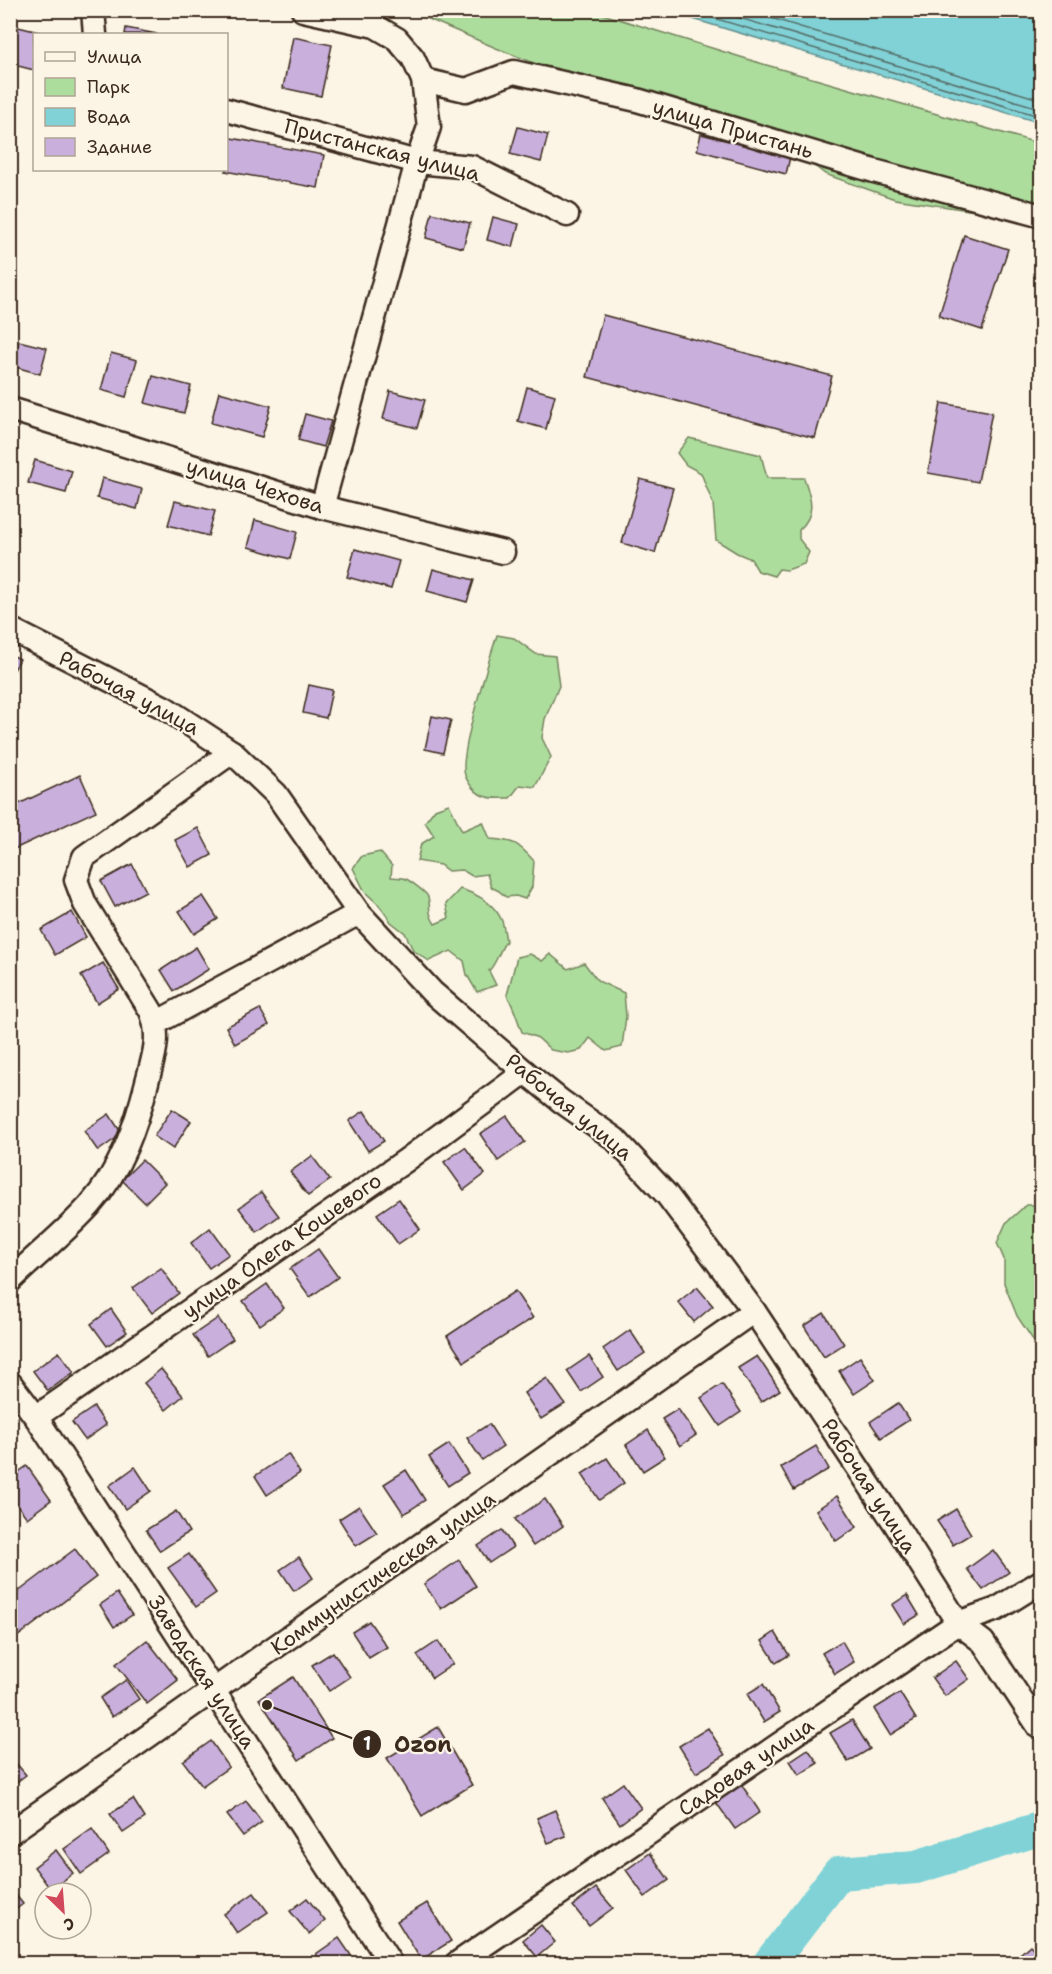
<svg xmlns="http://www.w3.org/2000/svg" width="1052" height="1974" font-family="'Shantell Sans',sans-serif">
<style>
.green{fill:#addd9d;stroke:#74845e;stroke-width:1.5}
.water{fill:#80d2d7;stroke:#648f8d;stroke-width:1.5}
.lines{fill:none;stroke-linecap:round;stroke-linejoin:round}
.shore{stroke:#576d68;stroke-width:1.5}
.river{stroke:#80d2d7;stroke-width:34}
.building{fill:#c9afdc;stroke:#3b2a1e;stroke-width:1.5}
.minor-casing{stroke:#3b2a1e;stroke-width:27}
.minor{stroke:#fcf5e5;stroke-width:22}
.labels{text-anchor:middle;stroke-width:4.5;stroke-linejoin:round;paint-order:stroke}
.street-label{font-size:21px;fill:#3b2a1e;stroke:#fcf5e5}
.leader{fill:none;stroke:#3b2a1e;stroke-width:2}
.callout-dot{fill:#3b2a1e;stroke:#fcf5e5;stroke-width:2}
.mark-label{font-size:18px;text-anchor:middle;font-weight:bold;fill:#fff}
.callout-label{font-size:22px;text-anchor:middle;font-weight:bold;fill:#3b2a1e;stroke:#fcf5e5;stroke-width:4.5;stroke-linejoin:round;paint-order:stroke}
</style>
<rect width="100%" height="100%" fill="#fcf5e5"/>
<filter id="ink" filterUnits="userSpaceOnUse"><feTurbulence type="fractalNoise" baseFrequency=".0167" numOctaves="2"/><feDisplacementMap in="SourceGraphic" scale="12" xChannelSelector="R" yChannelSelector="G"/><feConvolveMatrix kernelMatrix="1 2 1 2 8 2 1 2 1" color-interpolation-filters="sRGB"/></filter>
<g filter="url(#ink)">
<g class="green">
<polygon points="410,11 593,11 763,64 1041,144 1041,221 895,199 825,174 790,147 662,113 496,48"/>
<path d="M689 438 761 455 767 478H804C811 498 817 514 799 530V539L809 552 804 564 787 570 779 569 774 576 758 571 751 559 737 553 716 540 713 504 701 473 686 465 677 453Z"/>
<path d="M497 635 514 638 536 654 555 656 559 686 545 719 542 738 551 757 535 787 520 785 510 798C503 798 493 799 487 797 477 795 468 784 465 775 458 757 490 657 497 635Z"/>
<path d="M449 804 462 831 483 822 490 839C515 841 517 842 534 861L532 887 525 899 516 896 506 897 499 891 491 887 487 874 472 876 462 870 448 871 440 865 417 861 421 844 434 836 425 822 435 809Z"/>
<path d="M380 852 392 866 391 877C395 878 402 877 406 879 409 880 427 893 428 897 431 907 427 912 435 924L449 918 446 904 460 889C477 894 495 904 502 921 504 927 505 935 506 941 499 951 497 962 489 971L496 985 477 992 467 975 464 961 451 951 429 961 413 950 405 933 391 922 379 905 365 892 353 868 362 856Z"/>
<path d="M530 954 542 961 550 954 568 969 584 963 598 981 624 993 626 1016 622 1047 606 1051 590 1038 581 1050 568 1053 551 1050 538 1038 522 1032C517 1019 514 1007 507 995L517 957Z"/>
<polygon points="1026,1205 1041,1205 1041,1352 1017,1316 1004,1283 1004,1259 997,1243 1006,1223"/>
</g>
<polygon class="water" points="666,11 1041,11 1041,123"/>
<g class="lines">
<g class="shore">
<polyline points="687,10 1042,117"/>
<polyline points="713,10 1042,109"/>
<polyline points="744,10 1042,100"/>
</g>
<polyline class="river" points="769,1964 839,1873 916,1867 1042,1828"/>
</g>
<g class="building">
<polygon points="10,25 47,34 34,34 34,70 10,64"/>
<polygon points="126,28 157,34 125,34"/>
<polygon points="293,37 332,45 321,96 283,88"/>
<polygon points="518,127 548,135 541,162 510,154"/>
<polygon points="701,134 790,157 786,174 697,150"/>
<polygon points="231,138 324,155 318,188 225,171 226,170"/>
<polygon points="432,213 470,223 463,248 426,238"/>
<polygon points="493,217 519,224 513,247 487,240"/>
<polygon points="964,235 1008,249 982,330 939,316"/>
<polygon points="603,315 832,376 815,438 587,377"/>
<polygon points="19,341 47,348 40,374 12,366"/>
<polygon points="111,353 137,360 126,397 101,390"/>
<polygon points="153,376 191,386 184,413 145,403"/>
<polygon points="527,387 555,395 546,429 518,421"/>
<polygon points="390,391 425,400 417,428 383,419"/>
<polygon points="219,392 271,406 262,437 211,423"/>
<polygon points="941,403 992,412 978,482 928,473"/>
<polygon points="305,414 331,421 323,447 298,440"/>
<polygon points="35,460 72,471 66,493 28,483"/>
<polygon points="102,478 142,489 137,509 97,498"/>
<polygon points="640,479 673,488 655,553 622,543"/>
<polygon points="175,501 215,511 208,536 168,525"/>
<polygon points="255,520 297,532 290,559 248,547"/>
<polygon points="355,549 399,561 391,589 347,577"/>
<polygon points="433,569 474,580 467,602 427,591"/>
<polygon points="10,654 20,659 10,677"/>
<polygon points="309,685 332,690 326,718 303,713"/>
<polygon points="432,716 451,720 443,753 425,749"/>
<polygon points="80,775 96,811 10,851 10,808"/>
<polygon points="198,828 212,855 190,867 175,840"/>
<polygon points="132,864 146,891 115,907 101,881"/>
<polygon points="203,896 218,919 194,934 179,911"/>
<polygon points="72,912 86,937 55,955 41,930"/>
<polygon points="196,947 209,969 174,991 161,970"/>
<polygon points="103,963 119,989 97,1003 81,976"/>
<polygon points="260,1009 269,1025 235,1044 226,1027"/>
<polygon points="172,1109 191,1121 173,1149 154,1136"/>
<polygon points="364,1111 384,1141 368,1151 349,1121"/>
<polygon points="109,1114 122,1134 98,1151 84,1131"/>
<polygon points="507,1116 525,1142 498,1161 480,1134"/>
<polygon points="465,1147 485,1174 464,1190 444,1162"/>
<polygon points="312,1156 330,1180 308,1196 290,1172"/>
<polygon points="142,1160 165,1183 145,1203 122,1180"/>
<polygon points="261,1192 279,1216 257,1232 239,1208"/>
<polygon points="399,1199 420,1229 398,1244 377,1214"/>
<polygon points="210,1228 229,1254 209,1268 191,1243"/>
<polygon points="318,1249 338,1277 310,1297 290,1269"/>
<polygon points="161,1268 179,1293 152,1313 133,1288"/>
<polygon points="267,1284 284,1308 260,1325 243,1301"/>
<polygon points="697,1287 713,1306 694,1322 678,1302"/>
<polygon points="515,1291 533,1318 464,1362 447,1336"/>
<polygon points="111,1309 127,1332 107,1346 91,1324"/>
<polygon points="824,1313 844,1344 824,1357 804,1326"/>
<polygon points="218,1318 233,1339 208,1356 193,1335"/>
<polygon points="630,1330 645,1353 618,1371 603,1349"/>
<polygon points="59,1352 74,1372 48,1391 33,1371"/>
<polygon points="589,1356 603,1377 581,1392 567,1371"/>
<polygon points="757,1356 780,1390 761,1402 738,1368"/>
<polygon points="860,1357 875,1380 854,1394 839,1371"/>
<polygon points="161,1369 183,1396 166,1410 144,1383"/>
<polygon points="547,1378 565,1404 541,1419 524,1393"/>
<polygon points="722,1384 741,1412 720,1426 701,1398"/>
<polygon points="898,1403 909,1420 881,1438 870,1422"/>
<polygon points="94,1407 106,1425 85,1440 72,1422"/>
<polygon points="678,1409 696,1435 680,1446 662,1419"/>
<polygon points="489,1424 503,1446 482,1460 467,1438"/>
<polygon points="648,1430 665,1457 643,1471 626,1445"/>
<polygon points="449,1444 468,1473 448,1486 429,1457"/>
<polygon points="816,1446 829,1469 794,1490 781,1467"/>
<polygon points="288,1454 300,1473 267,1495 255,1476"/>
<polygon points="607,1458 624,1483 599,1500 582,1474"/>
<polygon points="27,1466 51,1500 27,1518 10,1495 10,1478"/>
<polygon points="135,1467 151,1491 125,1509 109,1486"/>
<polygon points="406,1470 425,1500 404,1514 384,1484"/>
<polygon points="837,1496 857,1527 836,1541 816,1510"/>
<polygon points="545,1499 563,1526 533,1546 515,1519"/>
<polygon points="359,1506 377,1533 356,1546 339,1519"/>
<polygon points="956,1509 971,1534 953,1545 937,1521"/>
<polygon points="176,1511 189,1532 160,1551 146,1530"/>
<polygon points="502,1530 513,1547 489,1563 478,1546"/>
<polygon points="75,1549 96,1577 13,1640 10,1637 10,1598"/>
<polygon points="993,1550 1009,1572 983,1590 967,1569"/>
<polygon points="189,1554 216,1593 196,1607 168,1568"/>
<polygon points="299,1557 313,1578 294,1591 280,1570"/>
<polygon points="459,1560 476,1586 441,1609 424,1584"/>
<polygon points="117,1593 132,1615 114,1627 100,1605"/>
<polygon points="907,1595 919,1615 904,1624 892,1605"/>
<polygon points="369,1621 387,1647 369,1658 352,1632"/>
<polygon points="775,1632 789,1655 776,1663 762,1641"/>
<polygon points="147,1640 178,1680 147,1704 116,1664"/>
<polygon points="438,1641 453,1664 432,1678 417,1655"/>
<polygon points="842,1641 854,1662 835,1674 822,1653"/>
<polygon points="333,1652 350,1677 329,1691 312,1665"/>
<polygon points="956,1661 969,1679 945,1696 932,1678"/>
<polygon points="293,1677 332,1738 299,1760 259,1699"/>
<polygon points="126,1680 139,1699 112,1717 100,1698"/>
<polygon points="763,1684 780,1712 764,1722 747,1694"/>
<polygon points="900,1693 916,1719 890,1735 874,1709"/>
<polygon points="852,1720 870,1749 848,1762 830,1733"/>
<polygon points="438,1727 472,1785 422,1816 387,1758"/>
<polygon points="708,1728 725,1755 696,1773 679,1746"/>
<polygon points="211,1741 229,1767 202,1786 183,1761"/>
<polygon points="808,1749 818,1763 799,1775 790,1761"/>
<polygon points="10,1756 26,1775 10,1787"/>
<polygon points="623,1783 641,1808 620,1824 602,1798"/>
<polygon points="741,1784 760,1812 735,1829 715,1801"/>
<polygon points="133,1799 145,1818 123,1833 110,1814"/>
<polygon points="246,1801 262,1822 243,1836 227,1815"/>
<polygon points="555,1810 566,1836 548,1843 537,1818"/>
<polygon points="92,1829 109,1854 81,1874 64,1849"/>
<polygon points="56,1850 73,1873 51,1890 34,1867"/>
<polygon points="650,1853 669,1880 645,1897 626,1870"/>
<polygon points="10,1888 23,1904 10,1914"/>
<polygon points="596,1888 613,1908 589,1926 573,1906"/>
<polygon points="254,1893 268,1912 237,1933 224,1914"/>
<polygon points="307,1898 325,1921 309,1934 290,1911"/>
<polygon points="427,1903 451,1941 421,1960 397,1921"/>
<polygon points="541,1925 555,1942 537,1957 523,1940"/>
<polygon points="339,1938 355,1961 351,1964 322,1964 316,1954"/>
<polygon points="1030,1945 1042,1957 1042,1964 1009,1964"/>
</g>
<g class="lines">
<defs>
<g id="minor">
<polyline points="93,10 95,34"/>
<polyline points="303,10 375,26 397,39 413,58 423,80 429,127 417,162 322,507"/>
<polyline points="423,80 466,90 514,72 637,100 874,171 1042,216"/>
<polyline points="226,110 417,162 472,167 567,215"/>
<polyline points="10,409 322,507 503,552"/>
<polyline points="10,629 165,708 232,752 276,794 359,913 432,992 525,1072 561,1101 615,1139 667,1195 754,1311 894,1522 958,1623 983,1642 1039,1727"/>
<polyline points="156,1023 359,913"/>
<path d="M10 1281C36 1255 66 1232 90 1205 121 1170 136 1126 147 1082 154 1055 161 1037 151 1011L85 904 76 880 84 857 232 752"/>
<polyline points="10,1383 36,1417 391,1964"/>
<polyline points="36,1417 405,1161 525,1072"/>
<polyline points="10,1833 754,1311"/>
<polyline points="456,1964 958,1623 997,1609 1042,1581"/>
</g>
</defs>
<use href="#minor" class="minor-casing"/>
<use href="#minor" class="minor"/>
</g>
</g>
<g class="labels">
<g class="street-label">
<text transform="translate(733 129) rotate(16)" y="7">улица Пристань</text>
<text transform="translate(382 150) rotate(14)" y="7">Пристанская улица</text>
<text transform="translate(255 486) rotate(17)" y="7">улица Чехова</text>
<text transform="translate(129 693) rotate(28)" y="7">Рабочая улица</text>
<text transform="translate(569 1107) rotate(39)" y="7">Рабочая улица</text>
<text transform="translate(282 1246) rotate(-35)" y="7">улица Олега Кошевого</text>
<text transform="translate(869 1486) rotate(57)" y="7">Рабочая улица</text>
<text transform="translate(383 1573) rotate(-35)" y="7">Коммунистическая улица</text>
<text transform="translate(202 1672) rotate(57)" y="7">Заводская улица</text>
<text transform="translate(746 1767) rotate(-34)" y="7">Садовая улица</text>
</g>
</g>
<path class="leader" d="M267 1705L367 1744"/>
<g class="callout-dot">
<circle cx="267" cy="1705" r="6"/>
<circle cx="367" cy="1744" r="15"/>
</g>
<g class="mark-label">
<text x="367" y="1750">1</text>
</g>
<g class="callout-label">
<text x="423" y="1752">Ozon</text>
</g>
<rect width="1052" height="1974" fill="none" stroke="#fcf5e5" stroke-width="36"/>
<rect x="18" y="18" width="1016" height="1938" fill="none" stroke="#3b2a1e" stroke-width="2" filter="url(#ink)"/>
<rect x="33" y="33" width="195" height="138" fill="#fcf5e5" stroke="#afa495" stroke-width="1.5"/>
<rect x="45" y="52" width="30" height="9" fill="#fcf5e5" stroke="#afa495" stroke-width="1.5"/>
<text x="87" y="63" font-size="18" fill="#3b2a1e">Улица</text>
<rect x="45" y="78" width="30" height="18" fill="#addd9d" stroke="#afa495" stroke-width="1.5"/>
<text x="87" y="93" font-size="18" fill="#3b2a1e">Парк</text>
<rect x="45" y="108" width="30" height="18" fill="#80d2d7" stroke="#afa495" stroke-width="1.5"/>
<text x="87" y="123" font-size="18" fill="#3b2a1e">Вода</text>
<rect x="45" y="138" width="30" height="18" fill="#c9afdc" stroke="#afa495" stroke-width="1.5"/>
<text x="87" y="153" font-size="18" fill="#3b2a1e">Здание</text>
<g transform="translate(63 1911) rotate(155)"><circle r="28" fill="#fcf5e5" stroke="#afa495" stroke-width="1.5"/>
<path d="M0-4.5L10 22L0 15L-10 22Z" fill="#d1495b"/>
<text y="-9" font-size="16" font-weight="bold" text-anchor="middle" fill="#3b2a1e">С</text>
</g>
</svg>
